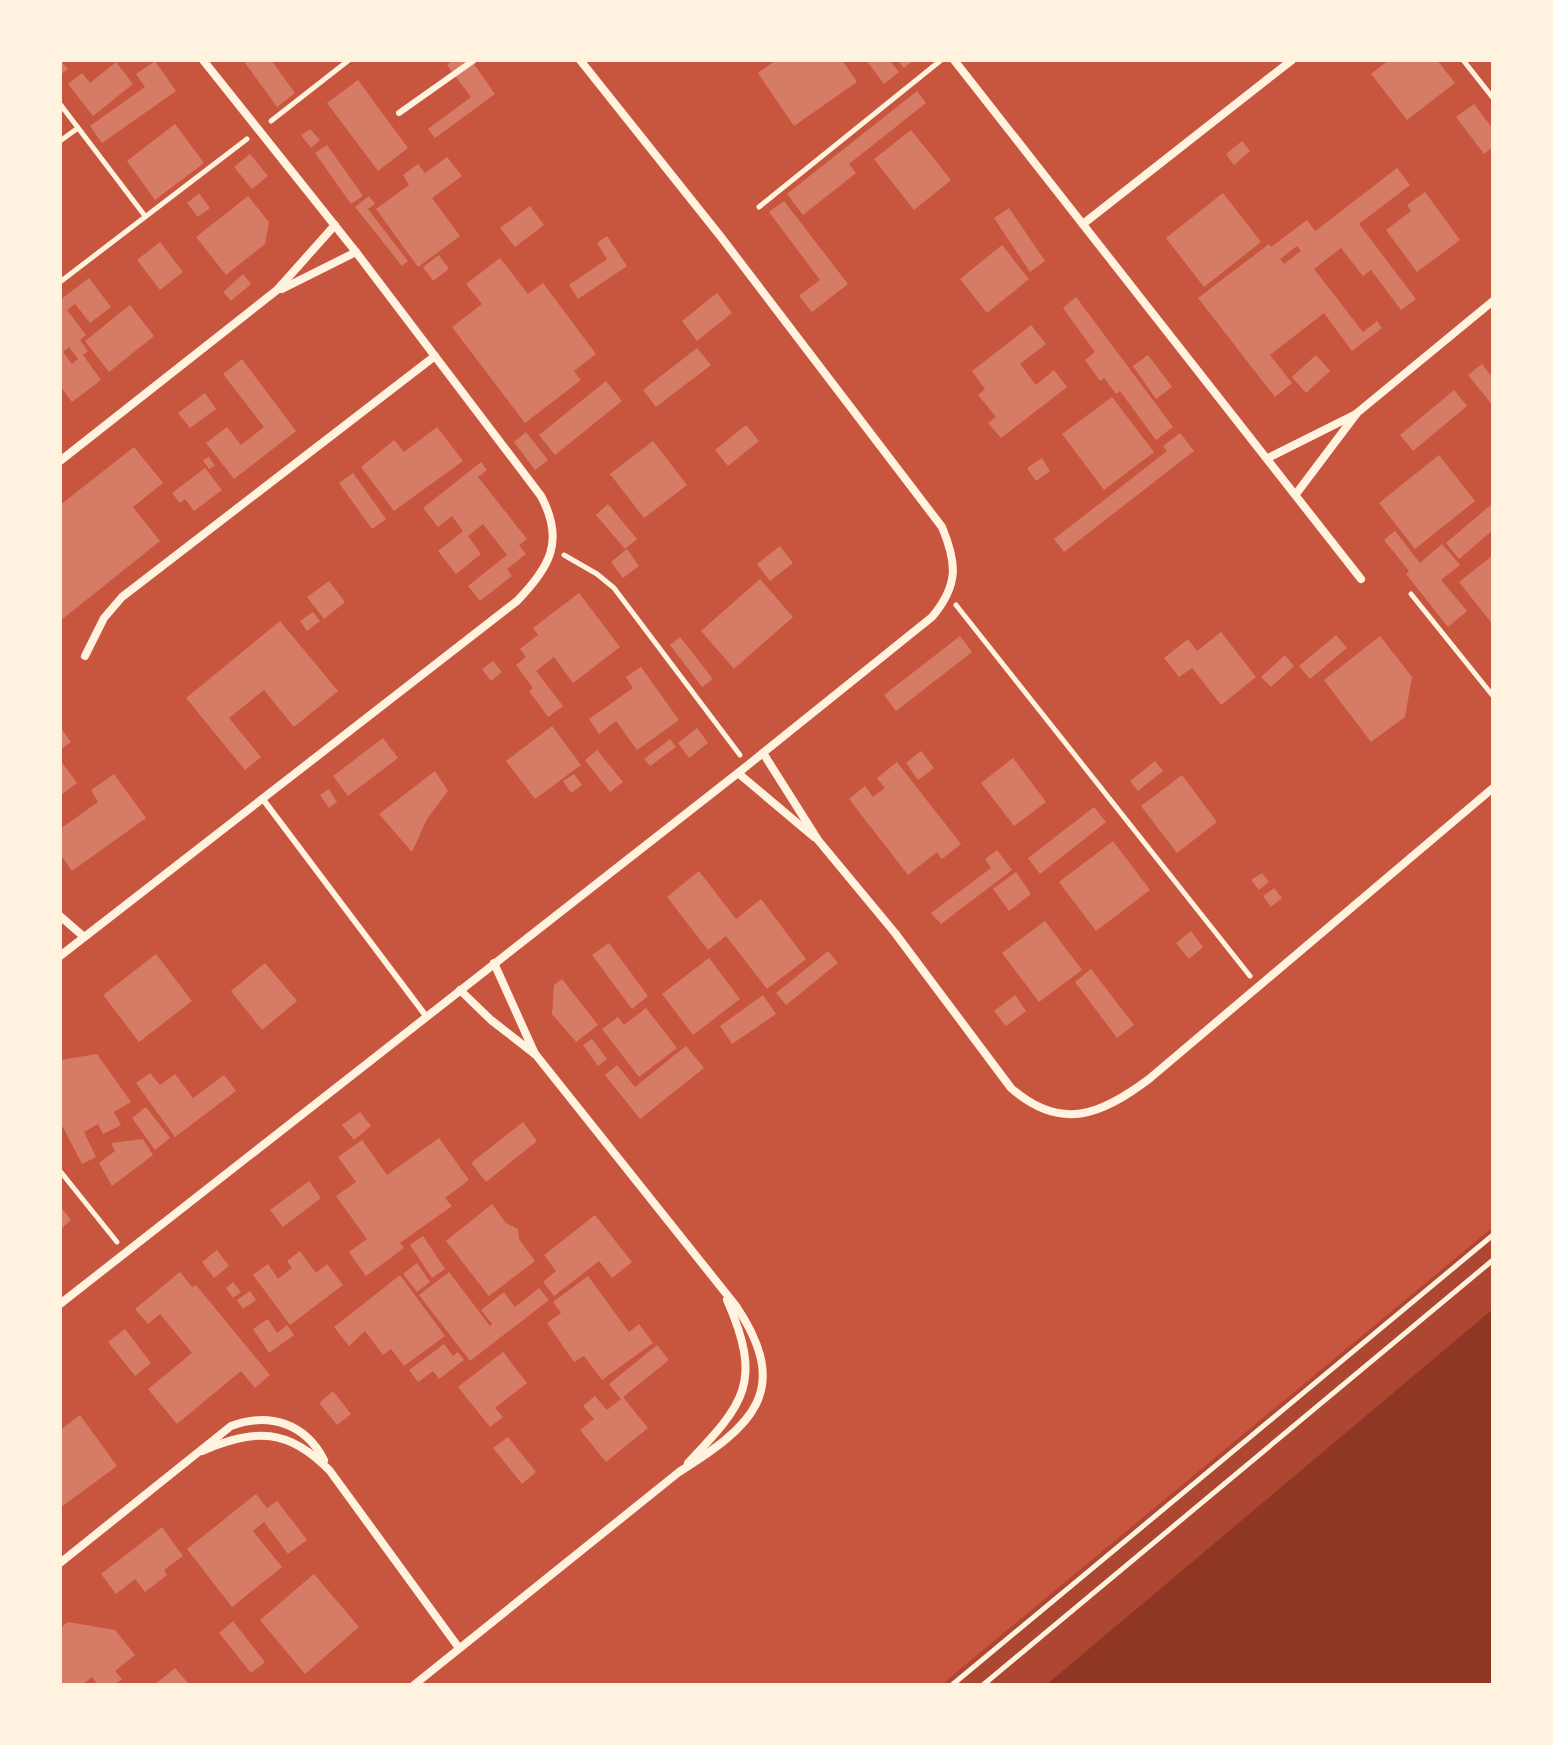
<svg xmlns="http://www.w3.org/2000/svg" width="1553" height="1745" font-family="Arial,sans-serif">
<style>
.green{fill:#ae4732}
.water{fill:#8f3625}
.building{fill:#d67c66;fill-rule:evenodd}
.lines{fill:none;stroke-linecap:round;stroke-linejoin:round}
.path{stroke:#fff3e0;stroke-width:5}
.service{stroke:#fff3e0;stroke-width:6}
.minor{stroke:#fff3e0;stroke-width:8}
</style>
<rect width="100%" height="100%" fill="#c8553d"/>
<polygon class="green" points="1493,1227 1493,1685 941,1685"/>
<polygon class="water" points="1493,1309 1493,1685 1046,1685"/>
<g class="building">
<polygon points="60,60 68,69 60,75"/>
<polygon points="243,60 271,60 295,93 277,107"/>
<polygon points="453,60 471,60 495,94 435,138 428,129 471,97 447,65"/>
<polygon points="776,60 842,60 857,82 794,126 758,73"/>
<polygon points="866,60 889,60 899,72 884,84"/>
<polygon points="897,60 914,60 904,68"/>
<polygon points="1389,60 1437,60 1455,83 1407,120 1371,74"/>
<polygon points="155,61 176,91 102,143 90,126 145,87 136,74"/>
<polygon points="116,62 133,84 93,116 68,84 82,73 90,83"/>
<polygon points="358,80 408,148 378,171 327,103"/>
<polygon points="917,91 926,103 849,164 856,173 803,215 787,194"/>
<polygon points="1474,104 1493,129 1493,147 1484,154 1456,117"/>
<polygon points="175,124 204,163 155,200 127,161"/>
<polygon points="310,129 320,140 311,148 301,135"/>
<polygon points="911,130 951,180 914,210 874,159"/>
<polygon points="1242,141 1250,151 1234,165 1226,154"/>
<polygon points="327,145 363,196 351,204 315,153"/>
<polygon points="250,154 268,176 252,189 234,167"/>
<polygon points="447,157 462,176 432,198 460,236 418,267 376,209 409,185 403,175 418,164 425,173"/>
<path d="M1397 168 1410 185 1359 224 1416 299 1401 310 1371 270 1363 276 1341 248 1314 269 1363 332 1377 321 1382 328 1352 351 1324 313 1270 355 1292 383 1275 397 1198 298 1269 244 1271 247 1307 220 1315 231 1318 229ZM1297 246 1301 251 1284 264 1280 259Z"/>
<polygon points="1425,192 1460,240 1417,272 1386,230 1411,211 1407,205"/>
<polygon points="199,193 210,208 198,217 187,203"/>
<polygon points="1223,193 1261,242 1204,287 1166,238"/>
<polygon points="248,196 269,222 265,244 226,275 196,237"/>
<polygon points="369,196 375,204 368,209 408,261 402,266 355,207"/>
<polygon points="784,201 848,284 812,312 799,296 820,280 769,212"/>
<polygon points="530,206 544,225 515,247 500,228"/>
<polygon points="1009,208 1045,261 1030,272 994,218"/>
<polygon points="607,236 627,266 578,299 569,285 607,259 597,243"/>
<polygon points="160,242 183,272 160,290 137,260"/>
<polygon points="1002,245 1029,279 987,313 960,279"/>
<polygon points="439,255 449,269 433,281 423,267"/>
<polygon points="500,258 528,294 543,283 596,354 574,371 581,380 525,423 452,327 482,304 466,284"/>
<polygon points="243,274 251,284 231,301 223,292"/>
<path d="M89 278 111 307 90 323 75 304 67 310 86 335 80 340 88 351 83 355 101 380 72 402 60 386V300ZM69 347 78 359 72 364 63 352Z"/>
<polygon points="717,293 732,313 697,341 682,321"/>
<polygon points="1076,297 1173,427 1156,440 1120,391 1116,394 1104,378 1100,381 1085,360 1095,352 1063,308"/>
<polygon points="130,305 154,336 109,372 85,341"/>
<polygon points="1031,325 1046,344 1020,364 1036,385 1054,370 1067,387 1001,438 988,423 996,417 978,395 985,389 972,371"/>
<polygon points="697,348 711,365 656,407 643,390"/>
<polygon points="1148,355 1172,387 1156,399 1133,366"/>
<polygon points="1316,355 1330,371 1306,393 1292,377"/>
<polygon points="242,359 296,431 234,479 206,443 227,427 241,445 264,427 223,374"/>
<polygon points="1482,364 1493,378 1493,406 1468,375"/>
<polygon points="606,381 622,401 555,455 539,435"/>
<polygon points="1454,390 1467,406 1413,451 1400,435"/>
<polygon points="205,393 216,409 190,428 178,413"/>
<polygon points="1112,397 1154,452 1104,490 1062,434"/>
<polygon points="746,425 759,441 728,466 715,450"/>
<polygon points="437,427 463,461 394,511 361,467 394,440 404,452"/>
<polygon points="526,432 548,460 535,470 514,442"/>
<polygon points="1180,433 1194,451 1064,552 1054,539 1167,451 1163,446"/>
<polygon points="653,441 687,485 644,518 610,474"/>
<polygon points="134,447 163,483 133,507 160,541 60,621 60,505"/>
<polygon points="1439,455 1475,501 1415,549 1379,503"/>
<polygon points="209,457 215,466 209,469 203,460"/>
<polygon points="1042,458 1050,471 1036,481 1027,468"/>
<polygon points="481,462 487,470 478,477 527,539 519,545 526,554 507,569 512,576 480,601 468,586 507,555 483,524 468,536 481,554 456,574 438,551 463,531 452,516 438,527 423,508"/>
<polygon points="205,468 222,490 194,511 185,499 180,503 172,493"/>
<polygon points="353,473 386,519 372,529 339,483"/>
<polygon points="1493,503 1493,530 1459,559 1446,543"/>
<polygon points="608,504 637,539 625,549 596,515"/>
<polygon points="1395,531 1420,563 1442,544 1460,565 1441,580 1467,611 1448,627 1406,574 1409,571 1384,540"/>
<polygon points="780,546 793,563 770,581 757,564"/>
<polygon points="627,549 639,566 623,578 611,562"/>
<polygon points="1493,555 1493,625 1459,582"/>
<polygon points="760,579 793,617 734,669 701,631"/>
<polygon points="329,581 345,602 324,619 307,597"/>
<polygon points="579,593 620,647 573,683 554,657 536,671 563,706 548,717 529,691 533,688 516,665 526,657 520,649 538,635 533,628"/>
<polygon points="313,612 320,621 307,631 300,621"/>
<polygon points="280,621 338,691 294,727 264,690 229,718 261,757 245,770 186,698"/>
<polygon points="1221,632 1256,677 1221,705 1192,668 1179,677 1164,658 1188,639 1197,651"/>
<polygon points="1336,635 1347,648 1310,679 1299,666"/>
<polygon points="960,636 972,652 896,711 884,695"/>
<polygon points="1380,636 1412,677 1405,717 1371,742 1324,680"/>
<polygon points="680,637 713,679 702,687 670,645"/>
<polygon points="1285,655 1294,666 1271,687 1261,677"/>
<polygon points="493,661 502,672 491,681 482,669"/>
<polygon points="641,667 679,720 637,750 616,721 599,734 589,719 633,688 626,677"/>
<polygon points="552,726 581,765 535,799 506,761"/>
<polygon points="60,727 71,742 60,750"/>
<polygon points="697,728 708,743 689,758 678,743"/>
<polygon points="383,738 398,758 348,796 333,776"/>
<polygon points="670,739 676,747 650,766 644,759"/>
<polygon points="597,750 623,782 610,792 585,760"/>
<polygon points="921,751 934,768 918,780 906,763"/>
<polygon points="1013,758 1046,802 1014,826 981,783"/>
<polygon points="60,760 77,783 60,796"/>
<polygon points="1155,761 1163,771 1138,791 1130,781"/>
<polygon points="897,762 961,844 942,859 937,852 908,875 849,799 865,786 873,797 885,788 877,778"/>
<polygon points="435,771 448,791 427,819 412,852 379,814"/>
<polygon points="114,774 146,818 72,871 60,854 60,829 98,802 91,790"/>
<polygon points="574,774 582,785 571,793 563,781"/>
<polygon points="1182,775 1217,822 1177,853 1141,806"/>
<polygon points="329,789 337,802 329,808 320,795"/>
<polygon points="1094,807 1106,822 1040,874 1028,858"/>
<polygon points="1113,841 1150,890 1096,931 1059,882"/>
<polygon points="997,850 1012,870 941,924 931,913 991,868 985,859"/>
<polygon points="699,871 736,919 761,899 806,959 767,989 726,936 708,950 667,897"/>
<polygon points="1016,872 1031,894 1009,911 993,889"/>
<polygon points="1262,873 1269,882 1259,890 1251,880"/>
<polygon points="1274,888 1282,898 1271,907 1263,896"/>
<polygon points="1045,921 1082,970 1039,1002 1002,953"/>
<polygon points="1191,931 1203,947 1189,959 1176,943"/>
<polygon points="609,943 648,996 632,1009 592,955"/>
<polygon points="828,951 838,963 786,1005 776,993"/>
<polygon points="156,954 192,1001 139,1042 103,995"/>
<polygon points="709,958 740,999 693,1035 662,994"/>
<polygon points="265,963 297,1001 262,1030 231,991"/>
<polygon points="1091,969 1134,1025 1117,1038 1075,982"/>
<polygon points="562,979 598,1025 576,1042 552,1014 554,985"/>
<polygon points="763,995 776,1014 732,1044 720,1026"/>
<polygon points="1015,995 1026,1011 1006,1026 994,1011"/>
<polygon points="646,1008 677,1048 639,1077 602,1029 618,1017 624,1025"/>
<polygon points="592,1039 607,1059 598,1066 583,1045"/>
<polygon points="686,1046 704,1068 640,1119 605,1075 617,1065 635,1087"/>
<polygon points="97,1054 131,1102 114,1112 121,1125 103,1134 98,1124 84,1132 96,1157 82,1164 63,1127 60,1128 60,1060"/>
<polygon points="150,1073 160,1085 175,1074 193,1098 224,1075 236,1091 175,1137 136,1083"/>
<polygon points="146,1107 170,1138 155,1150 132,1118"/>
<polygon points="360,1112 371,1126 354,1140 342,1125"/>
<polygon points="523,1122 537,1141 486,1182 471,1163"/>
<polygon points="439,1138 469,1180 445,1198 452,1206 400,1243 404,1248 366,1276 349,1252 367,1239 336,1196 356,1182 338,1157 362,1140 387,1175"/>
<polygon points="143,1139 153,1155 112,1186 99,1163 115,1151 111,1143"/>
<polygon points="309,1181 321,1198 283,1227 270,1210"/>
<polygon points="492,1204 506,1223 518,1229 519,1239 535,1261 489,1296 446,1241"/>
<polygon points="60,1206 71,1220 60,1230"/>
<polygon points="595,1215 632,1262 612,1278 599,1261 554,1296 543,1282 556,1271 544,1255"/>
<polygon points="423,1236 445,1269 432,1278 410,1245"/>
<polygon points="217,1250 229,1266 214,1278 202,1262"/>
<polygon points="300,1251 316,1273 327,1264 343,1285 290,1325 253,1275 268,1264 278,1279 292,1268 287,1261"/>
<polygon points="417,1263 430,1282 417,1292 403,1274"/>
<polygon points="180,1272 192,1287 196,1285 270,1375 255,1388 241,1371 177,1424 148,1389 192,1353 160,1314 148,1324 135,1309"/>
<polygon points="449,1272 490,1326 492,1324 481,1310 504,1292 515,1307 539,1288 549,1300 470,1361 419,1295"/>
<polygon points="400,1275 445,1336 404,1366 391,1349 383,1355 365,1331 349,1346 334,1327"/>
<polygon points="588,1276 629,1332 639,1324 653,1343 602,1380 584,1356 574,1362 547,1323 561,1313 553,1302"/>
<polygon points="233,1282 241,1292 233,1298 226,1288"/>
<polygon points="250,1291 256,1300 243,1309 237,1300"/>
<polygon points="268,1319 277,1333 287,1325 294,1335 269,1353 253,1329"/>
<polygon points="125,1329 151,1363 135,1376 108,1342"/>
<polygon points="444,1344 453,1356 458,1352 464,1360 439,1379 433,1371 418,1382 409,1370"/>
<polygon points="657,1345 669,1360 623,1397 648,1428 606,1462 580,1430 594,1419 583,1406 595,1396 607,1410 621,1399 609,1384"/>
<polygon points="503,1352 527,1383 495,1408 503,1417 490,1427 458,1387"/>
<polygon points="333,1391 351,1414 337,1425 319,1403"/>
<polygon points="80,1415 117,1466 60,1508 60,1430"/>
<polygon points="508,1437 536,1472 522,1484 493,1448"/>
<polygon points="256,1494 267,1508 277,1501 307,1540 288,1554 264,1522 253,1531 282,1567 232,1607 187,1549"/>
<polygon points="162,1527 183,1556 164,1570 167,1575 145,1592 135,1579 116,1594 101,1574"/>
<polygon points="314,1574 359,1627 305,1674 260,1620"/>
<polygon points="233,1621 265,1662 251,1673 219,1633"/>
<polygon points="68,1622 115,1630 135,1655 115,1671 122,1679 114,1685 98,1685 92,1677 82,1685 63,1685 60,1681 60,1628"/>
<polygon points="175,1668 190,1685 154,1685"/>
</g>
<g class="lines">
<g class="path">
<polyline points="1463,60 1493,98"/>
<polyline points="60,104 145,216"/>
<polyline points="271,121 349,60"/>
<polyline points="60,141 78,128"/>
<polyline points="759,207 940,61"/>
<polyline points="60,282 247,139"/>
<polyline points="564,555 597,574 614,588 740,755"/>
<polyline points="1411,594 1493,696"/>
<polyline points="956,605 1250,976"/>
<polyline points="60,1171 117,1242"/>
<polyline points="952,1685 1493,1235"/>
<polyline points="983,1685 1493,1260"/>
</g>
<g class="service">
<polyline points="399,113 474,60"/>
<polyline points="262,798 426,1016"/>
</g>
<g class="minor">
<polyline points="954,60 1361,579"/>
<polyline points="1083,224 1292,60"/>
<polyline points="282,289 356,252"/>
<polyline points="1268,458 1356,414"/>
<polyline points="60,461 277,290 335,225"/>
<polyline points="1296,494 1357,413 1493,301"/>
<polyline points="85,656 104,618 122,597 435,356"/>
<path d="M763 753 818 840 895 933 1011 1088C1061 1132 1101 1115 1149 1079L1493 788"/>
<polyline points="738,773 814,837"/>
<polyline points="60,916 83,936"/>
<path d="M60 956 517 601C550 567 565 541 541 496L356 252 203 60"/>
<polyline points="494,963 535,1054"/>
<path d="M60 1304 738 773 932 617C959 585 957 563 942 527L721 237 580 60"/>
<path d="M202 1451C254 1428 289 1428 330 1471L459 1648"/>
<path d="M688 1463C745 1403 763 1382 727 1300"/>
<path d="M60 1563 231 1426C269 1412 305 1423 324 1460"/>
<path d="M414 1685 679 1472C752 1426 793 1391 736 1306L536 1055 491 1020 460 990"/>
</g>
</g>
<rect width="1553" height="1745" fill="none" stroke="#fff3e0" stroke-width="124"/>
</svg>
